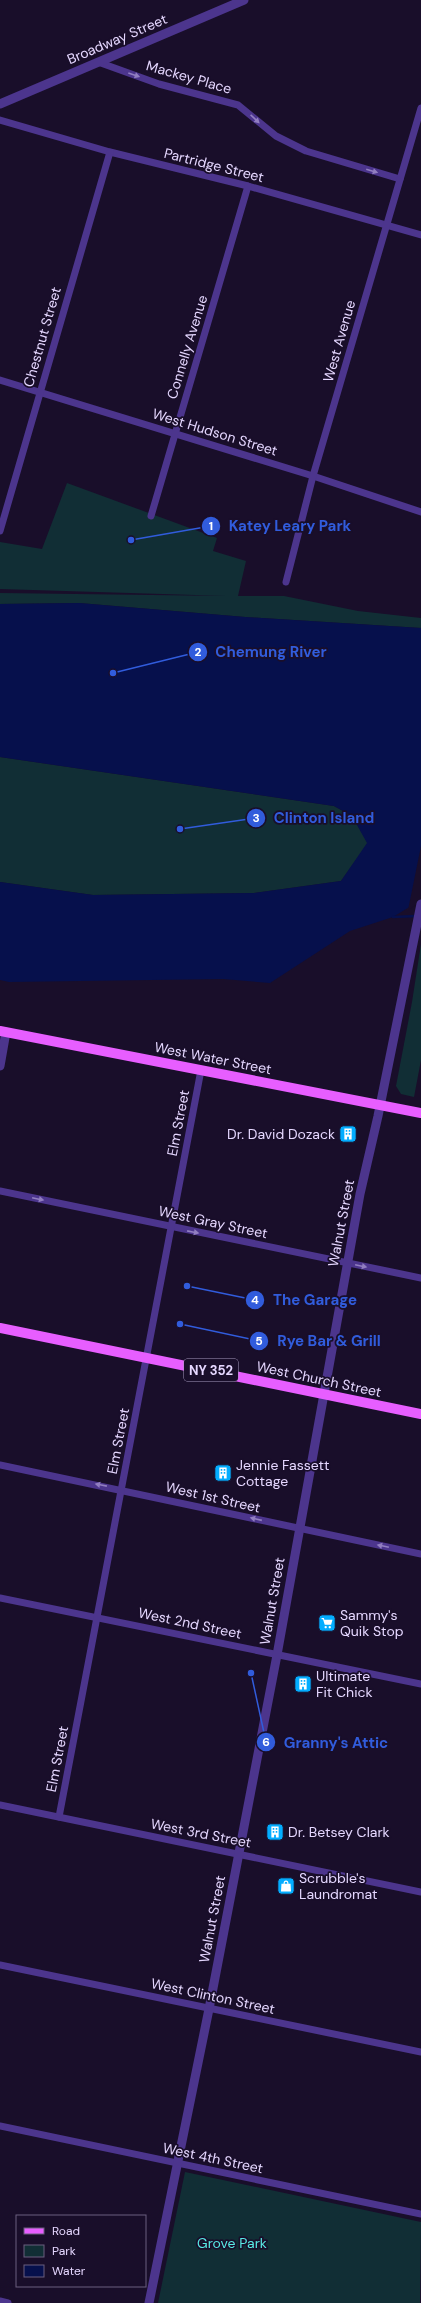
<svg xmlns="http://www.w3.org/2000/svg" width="421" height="2303" font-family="'DM Sans',sans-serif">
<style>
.green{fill:#112e35}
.water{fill:#06104c}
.pier{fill:#190e2a}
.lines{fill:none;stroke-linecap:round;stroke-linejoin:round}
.stream{stroke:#06104c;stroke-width:2.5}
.minor{stroke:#4c358d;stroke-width:7}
.tertiary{stroke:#4c358d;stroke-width:9}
.primary{stroke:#e75eff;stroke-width:10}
.oneway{fill:#917ec0}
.labels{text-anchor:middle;stroke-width:3.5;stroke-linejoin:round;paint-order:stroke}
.shield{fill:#190e2a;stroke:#a89bbf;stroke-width:1}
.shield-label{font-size:13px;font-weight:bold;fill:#e5d7ff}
.street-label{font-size:14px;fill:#e5d7ff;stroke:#190e2a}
.poi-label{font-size:14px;fill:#e5d7ff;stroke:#190e2a;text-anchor:start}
.park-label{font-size:14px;fill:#58eae6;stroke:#190e2a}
.leader{fill:none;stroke:#315cdc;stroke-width:1.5}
.callout-dot{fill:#315cdc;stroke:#190e2a;stroke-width:1.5}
.mark-label{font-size:12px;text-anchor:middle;font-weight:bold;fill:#fff}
.callout-label{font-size:15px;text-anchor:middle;font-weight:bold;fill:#315cdc;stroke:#190e2a;stroke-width:3.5;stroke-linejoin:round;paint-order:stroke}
</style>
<rect width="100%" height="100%" fill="#190e2a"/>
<g class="green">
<polygon points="67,483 217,538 213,551 246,561 238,596 284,596 358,611 421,618 421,628 245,617 79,603 0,604 0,593 227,596 0,589 0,542 42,549"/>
<polygon points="0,757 334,806 352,816 368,843 341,881 254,893 93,895 0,882"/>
<polygon points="421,944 421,1060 414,1097 401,1094 396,1086 412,1002"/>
<polygon points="185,2172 421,2222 420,2303 158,2303"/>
</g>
<polygon class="water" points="79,603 245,617 421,628 421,900 393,917 350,931 270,983 223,979 9,982 0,980 0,882 93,895 254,893 341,881 367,843 352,816 334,806 0,757 0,604"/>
<polygon class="pier" points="421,846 421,902 408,910"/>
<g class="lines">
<polyline class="stream" points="393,917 417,916"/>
<g class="minor">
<polyline points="98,62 159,84 238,105 276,136 306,151 400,179"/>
<polyline points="0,120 110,152 248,186 421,235"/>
<polyline points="0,380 313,476 421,512"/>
<polyline points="151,516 248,186"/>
<polyline points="0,531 110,152"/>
<polyline points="286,582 313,476 421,108"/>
<polyline points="0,1191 421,1278"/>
<polyline points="0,1465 421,1554"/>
<polyline points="0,1598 421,1684"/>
<polyline points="0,1805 421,1892"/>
<polyline points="59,1817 201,1070"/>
<polyline points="0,1965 421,2052"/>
<polyline points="0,2126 421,2214"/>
<polyline points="0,2301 8,2303"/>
</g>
<g class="tertiary">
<polyline points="0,104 244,0"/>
<polyline points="0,1066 6,1032"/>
<polyline points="149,2303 209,2009 277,1655 360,1194 378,1116 421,904"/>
</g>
<g class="primary">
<polyline points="0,1031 421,1113"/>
<polyline points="0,1328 421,1414"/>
</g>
</g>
<defs><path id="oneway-solid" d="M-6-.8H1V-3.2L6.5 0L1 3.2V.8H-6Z"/></defs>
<g class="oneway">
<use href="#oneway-solid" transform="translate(134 75) rotate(19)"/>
<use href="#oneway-solid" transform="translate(255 119) rotate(43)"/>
<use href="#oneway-solid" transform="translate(372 171) rotate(16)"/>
<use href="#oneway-solid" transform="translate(38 1199) rotate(12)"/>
<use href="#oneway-solid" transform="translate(193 1232) rotate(11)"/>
<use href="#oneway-solid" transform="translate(361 1266) rotate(12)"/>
<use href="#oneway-solid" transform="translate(101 1485) rotate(-169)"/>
<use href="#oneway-solid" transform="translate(256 1519) rotate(-167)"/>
<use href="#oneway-solid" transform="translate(383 1546) rotate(-168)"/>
</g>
<defs>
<symbol id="building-square" viewBox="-11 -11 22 22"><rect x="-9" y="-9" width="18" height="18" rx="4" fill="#03adff" stroke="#190e2a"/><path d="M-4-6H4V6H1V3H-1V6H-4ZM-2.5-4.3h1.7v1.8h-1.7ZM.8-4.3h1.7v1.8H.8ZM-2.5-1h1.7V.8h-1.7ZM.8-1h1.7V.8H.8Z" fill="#fff"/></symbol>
<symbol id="supermarket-square" viewBox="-11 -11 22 22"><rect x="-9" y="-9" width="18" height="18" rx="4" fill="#03adff" stroke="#190e2a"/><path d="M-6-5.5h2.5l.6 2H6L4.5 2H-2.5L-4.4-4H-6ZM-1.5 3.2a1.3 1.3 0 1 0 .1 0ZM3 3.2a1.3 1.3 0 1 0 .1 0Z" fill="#fff"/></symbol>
<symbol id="shop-square" viewBox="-11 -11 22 22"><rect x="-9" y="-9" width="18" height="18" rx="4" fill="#03adff" stroke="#190e2a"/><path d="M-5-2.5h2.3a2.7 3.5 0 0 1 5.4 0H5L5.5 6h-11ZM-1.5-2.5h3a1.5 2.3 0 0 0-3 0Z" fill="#fff"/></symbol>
</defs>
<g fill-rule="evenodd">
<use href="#building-square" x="338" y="1124" width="20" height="20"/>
<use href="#building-square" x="213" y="1463" width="20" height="20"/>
<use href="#supermarket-square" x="317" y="1613" width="20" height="20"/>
<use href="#building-square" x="293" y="1674" width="20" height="20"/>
<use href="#building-square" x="265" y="1822" width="20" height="20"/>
<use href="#shop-square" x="276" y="1876" width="20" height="20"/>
</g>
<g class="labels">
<rect class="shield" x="184" y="1359" width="54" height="22" rx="3"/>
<g class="shield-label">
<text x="211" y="1375">NY 352</text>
</g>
<g class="street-label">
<text transform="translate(117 39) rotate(-23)" y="5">Broadway Street</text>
<text transform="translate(189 77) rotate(16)" y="5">Mackey Place</text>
<text transform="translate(214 165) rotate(14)" y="5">Partridge Street</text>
<text transform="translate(42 337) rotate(-74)" y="5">Chestnut Street</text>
<text transform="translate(339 341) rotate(-74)" y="5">West Avenue</text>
<text transform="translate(187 347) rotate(-73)" y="5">Connelly Avenue</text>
<text transform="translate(215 432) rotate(17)" y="5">West Hudson Street</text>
<text transform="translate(213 1058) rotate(11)" y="5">West Water Street</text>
<text transform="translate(178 1123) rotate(-79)" y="5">Elm Street</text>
<text transform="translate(213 1222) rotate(12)" y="5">West Gray Street</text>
<text transform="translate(341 1223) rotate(-79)" y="5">Walnut Street</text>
<text transform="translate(319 1379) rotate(12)" y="5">West Church Street</text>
<text transform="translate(118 1441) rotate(-79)" y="5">Elm Street</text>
<text transform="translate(213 1497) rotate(13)" y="5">West 1st Street</text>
<text transform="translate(272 1601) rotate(-80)" y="5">Walnut Street</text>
<text transform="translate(190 1623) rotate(12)" y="5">West 2nd Street</text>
<text transform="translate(57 1759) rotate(-79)" y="5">Elm Street</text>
<text transform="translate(201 1833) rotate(11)" y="5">West 3rd Street</text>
<text transform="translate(212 1919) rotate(-79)" y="5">Walnut Street</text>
<text transform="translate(213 1996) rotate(12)" y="5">West Clinton Street</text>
<text transform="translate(213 2158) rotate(12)" y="5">West 4th Street</text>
</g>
<g class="poi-label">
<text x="335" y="1139" text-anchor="end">Dr. David Dozack</text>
<text x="236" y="1470">Jennie Fassett<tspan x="236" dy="16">Cottage</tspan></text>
<text x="340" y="1620">Sammy's<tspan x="340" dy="16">Quik Stop</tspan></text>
<text x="316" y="1681">Ultimate<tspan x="316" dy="16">Fit Chick</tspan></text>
<text x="288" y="1837">Dr. Betsey Clark</text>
<text x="299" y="1883">Scrubble's<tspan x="299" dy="16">Laundromat</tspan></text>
</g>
<g class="park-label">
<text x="232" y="2248">Grove Park</text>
</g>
</g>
<path class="leader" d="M131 540L211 526M113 673L198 652M180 829L256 818M187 1286L255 1300M180 1324L259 1341M251 1673L266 1742"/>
<g class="callout-dot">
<circle cx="131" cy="540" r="4"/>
<circle cx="113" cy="673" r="4"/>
<circle cx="180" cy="829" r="4"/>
<circle cx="187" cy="1286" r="4"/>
<circle cx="180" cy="1324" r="4"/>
<circle cx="251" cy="1673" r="4"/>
<circle cx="211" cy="526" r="10"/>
<circle cx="198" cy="652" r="10"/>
<circle cx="256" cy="818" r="10"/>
<circle cx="255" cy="1300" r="10"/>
<circle cx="259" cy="1341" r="10"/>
<circle cx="266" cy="1742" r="10"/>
</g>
<g class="mark-label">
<text x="211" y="530">1</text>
<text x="198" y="656">2</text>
<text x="256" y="822">3</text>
<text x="255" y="1304">4</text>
<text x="259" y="1345">5</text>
<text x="266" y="1746">6</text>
</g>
<g class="callout-label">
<text x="290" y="531">Katey Leary Park</text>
<text x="271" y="657">Chemung River</text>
<text x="324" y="823">Clinton Island</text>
<text x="315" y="1305">The Garage</text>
<text x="329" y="1346">Rye Bar &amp; Grill</text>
<text x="336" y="1748">Granny's Attic</text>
</g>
<rect x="16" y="2215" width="130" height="72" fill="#190e2a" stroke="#6b5e7f"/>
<rect x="24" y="2228" width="20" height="6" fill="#e75eff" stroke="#6b5e7f"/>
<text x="52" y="2235" font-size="12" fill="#e5d7ff">Road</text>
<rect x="24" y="2245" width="20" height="12" fill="#112e35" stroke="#6b5e7f"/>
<text x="52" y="2255" font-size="12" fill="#e5d7ff">Park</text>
<rect x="24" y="2265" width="20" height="12" fill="#06104c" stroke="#6b5e7f"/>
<text x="52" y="2275" font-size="12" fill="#e5d7ff">Water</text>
</svg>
